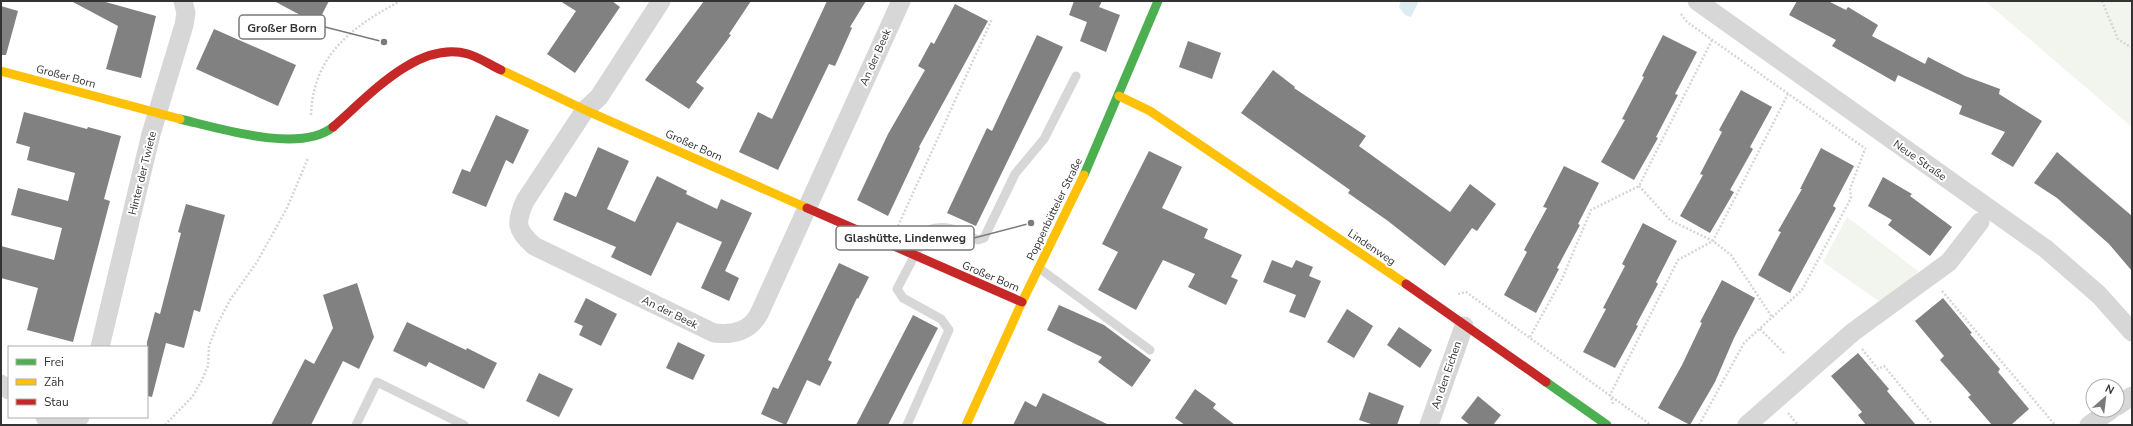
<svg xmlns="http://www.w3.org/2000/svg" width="2133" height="426" font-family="'Nunito Sans',sans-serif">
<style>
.green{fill:#f1f5ed}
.water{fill:#ddebf3}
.building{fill:#818181}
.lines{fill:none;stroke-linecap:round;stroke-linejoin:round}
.path{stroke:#d6d6d6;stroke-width:2.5;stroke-dasharray:2 2;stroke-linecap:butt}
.lane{stroke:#d7d7d7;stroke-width:9}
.street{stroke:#d7d7d7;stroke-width:19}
.fast{stroke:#4caf50;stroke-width:9}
.slow{stroke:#ffc107;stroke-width:9}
.jam{stroke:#c62828;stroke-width:9}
.labels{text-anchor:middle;stroke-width:4;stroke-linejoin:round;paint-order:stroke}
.street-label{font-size:11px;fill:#333;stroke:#fff}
.leader{fill:none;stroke:#7a7a7a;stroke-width:1.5}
.callout-dot{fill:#7a7a7a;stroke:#fff;stroke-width:1.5}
.callout{fill:#fff;stroke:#7a7a7a;stroke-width:1.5}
.callout-label{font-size:12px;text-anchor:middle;font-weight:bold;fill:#333}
</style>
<rect width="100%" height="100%" fill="#fff"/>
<g class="green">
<polygon points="1985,1 2132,1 2132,127"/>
<polygon points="1847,217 1918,271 1912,279 1880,302 1823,262"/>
</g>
<polygon class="water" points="1401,1 1419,1 1411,17 1405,15 1399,7"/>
<g class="building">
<polygon points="71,1 102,1 156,16 141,78 106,69 118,26"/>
<polygon points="274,1 329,1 317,24"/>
<polygon points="560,1 612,1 620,7 575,73 547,54 576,11"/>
<polygon points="704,1 751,1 729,34 731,35 696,82 704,88 689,109 645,80"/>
<polygon points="827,1 866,1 850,27 852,28 835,66 829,64 778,170 739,152 758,112 772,119"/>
<polygon points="1074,1 1102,1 1099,7 1120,15 1106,52 1080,41 1087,22 1069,15"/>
<polygon points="1797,1 1828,1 1846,10 1848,7 1878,25 1872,36 1925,64 1928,57 1965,76 2000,89 1999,94 2042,121 2013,167 1991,154 2005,132 1959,114 1962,106 1898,75 1895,82 1832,46 1836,40 1789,15"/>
<polygon points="955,4 988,21 919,147 920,148 888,216 857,200 888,134 925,70 918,66 931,42 934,44"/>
<polygon points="1,6 18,11 6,55 1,55"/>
<polygon points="214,29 296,65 278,106 196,69"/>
<polygon points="1037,35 1063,47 976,226 947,213 987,128 992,131"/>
<polygon points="1663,35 1697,52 1675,94 1678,95 1656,137 1658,138 1634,180 1601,162 1625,120 1622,119 1644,77 1642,76"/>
<polygon points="1188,41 1221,53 1212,79 1179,67"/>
<polygon points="1273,70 1295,87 1294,88 1366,136 1359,146 1450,212 1470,184 1496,204 1477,231 1472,228 1445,266 1388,221 1348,193 1350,190 1241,113"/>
<polygon points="1741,90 1772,107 1750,147 1753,149 1730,190 1734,192 1710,233 1680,216 1703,175 1700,174 1722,132 1719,130"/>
<polygon points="24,112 87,129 88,127 121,136 104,199 110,201 73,342 27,330 38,288 1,278 1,246 54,260 62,228 11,215 18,188 68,201 75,173 27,160 30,147 16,143"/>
<polygon points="496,115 529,130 513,164 506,160 486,207 452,193 462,169 470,172"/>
<polygon points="598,147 629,161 607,209 635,222 657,176 687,191 686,194 717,209 721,199 752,213 725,271 739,278 729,301 701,288 722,242 677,222 651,276 611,257 616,247 553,220 565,192 576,197"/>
<polygon points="1821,148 1854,166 1833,206 1836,208 1790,293 1758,275 1781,232 1778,231 1802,189 1800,189"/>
<polygon points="1149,151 1182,167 1162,208 1208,229 1204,238 1242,255 1231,277 1238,280 1226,305 1188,287 1195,274 1163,260 1136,310 1098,290 1118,252 1102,244"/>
<polygon points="2057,152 2132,216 2132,271 2109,244 2057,198 2034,183"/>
<polygon points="1564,166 1599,183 1578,224 1580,225 1557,268 1559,269 1536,313 1504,295 1527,252 1524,250 1547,208 1543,207"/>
<polygon points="1883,177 1912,194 1910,196 1952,227 1930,256 1888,225 1892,220 1868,206"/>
<polygon points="186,204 225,215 200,312 194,310 184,348 166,343 152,397 147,396 147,342 155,312 160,314 181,233 178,232"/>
<polygon points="1643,223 1677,241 1656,282 1658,284 1636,325 1638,326 1615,368 1583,352 1606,309 1603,308 1625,266 1622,264"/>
<polygon points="1272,260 1292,268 1296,260 1313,267 1309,276 1321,281 1305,318 1289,312 1296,295 1263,282"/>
<polygon points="839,263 869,277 858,299 857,298 828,360 832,362 820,386 807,380 786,425 761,414 773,387 778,389"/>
<polygon points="1722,280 1755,298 1734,338 1715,382 1690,425 1658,408 1682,365 1702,323 1700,322"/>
<polygon points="357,283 374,337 359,369 343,361 311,425 271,425 305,359 314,364 333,328 323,295"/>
<polygon points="586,298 617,314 601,346 579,335 583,326 574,322"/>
<polygon points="1943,298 1972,333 1970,334 2000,369 1998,372 2029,409 2011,425 1992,425 1968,397 1971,395 1940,360 1944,356 1915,321"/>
<polygon points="1059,305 1104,325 1151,360 1132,387 1098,362 1102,357 1047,330"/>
<polygon points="1347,309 1373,326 1354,358 1327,342"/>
<polygon points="913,315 938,328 912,378 888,425 856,425"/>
<polygon points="407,322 466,350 467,348 497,363 484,389 429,362 426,367 393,351"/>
<polygon points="1399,327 1432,350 1420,368 1387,345"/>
<polygon points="678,342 705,355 693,380 666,368"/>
<polygon points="1858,353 1889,389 1887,391 1916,425 1866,425 1858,415 1862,412 1831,376"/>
<polygon points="539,373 573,389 559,417 526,401"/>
<polygon points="1195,389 1216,404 1213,408 1235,425 1185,425 1175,418"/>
<polygon points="1369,392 1404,406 1397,425 1374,425 1359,420"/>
<polygon points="1043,393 1109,425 1013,425 1025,401 1036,407"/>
<polygon points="1478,396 1501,415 1493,425 1470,425 1461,418"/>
</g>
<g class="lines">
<g class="path">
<polyline points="2102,1 2118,39 2132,48"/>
<polyline points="1681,14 1687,22 1866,149"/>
<path d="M311 115C313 55 352 27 400 1"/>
<polyline points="1639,186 1670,220 1713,241 1731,255 1772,317"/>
<polyline points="898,226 992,19"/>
<polyline points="1942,291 2055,425"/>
<polyline points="1458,294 1466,292 1651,425"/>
<polyline points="1760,329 1784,353"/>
<polyline points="1530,337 1562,279 1591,210 1639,186 1712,40"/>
<polyline points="1862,349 1878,369 1884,366 1933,425"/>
<polyline points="1613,404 1610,395 1678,260 1713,241 1788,94"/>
<polyline points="1788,413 1798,425"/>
<polyline points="165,425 192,397 201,382 208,366 209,346 218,323 230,300 257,262 287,208 308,158"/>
<polyline points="1699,425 1744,343 1802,290 1851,198 1850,189 1865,149"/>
</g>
<g class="lane">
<polyline points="1039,268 1150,350"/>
<polyline points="356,425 377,382 464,425"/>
<path d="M907 425 949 330 941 319 903 298 897 289 928 230C947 223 960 232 978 240L984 238 1015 174 1044 139 1076 76"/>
</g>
<g class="street">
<path d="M661 1 599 97 585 110 525 201C515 223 516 230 534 246L714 333C733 335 749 332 759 314L901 1"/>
<polyline points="1697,1 2046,249 2099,295 2132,332"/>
<polyline points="100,347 151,134 184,25 186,13 183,1"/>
<polyline points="1,384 9,390"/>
<polyline points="2117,406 2132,396"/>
<polyline points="45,417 58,425"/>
<polyline points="71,425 80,417"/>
<polyline points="1429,425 1464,326"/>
<polyline points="1747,425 1853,332 1949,262 1980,222"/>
<polyline points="2089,425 2111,410"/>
</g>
<g class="fast">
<path d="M180 119C218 128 300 154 333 127"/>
<polyline points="1084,175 1158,1"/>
<polyline points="1546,382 1607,425"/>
</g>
<g class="slow">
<polyline points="501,70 585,110 807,208"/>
<polyline points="1,71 180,119"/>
<polyline points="1119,96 1150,111 1406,284"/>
<polyline points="966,425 1022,302 1084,175"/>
</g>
<g class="jam">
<path d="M333 127C368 97 417 40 468 54 479 57 490 65 501 70"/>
<polyline points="807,208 1022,302"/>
<polyline points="1406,284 1546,382"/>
</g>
</g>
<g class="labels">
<g class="street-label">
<text transform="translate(875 57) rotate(-66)" y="4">An der Beek</text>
<text transform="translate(66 76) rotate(15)" y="4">Großer Born</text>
<text transform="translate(694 145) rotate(24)" y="4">Großer Born</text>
<text transform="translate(1920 160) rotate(35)" y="4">Neue Straße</text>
<text transform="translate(142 173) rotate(-76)" y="4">Hinter der Twiete</text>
<text transform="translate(1054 209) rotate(-64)" y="4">Poppenbütteler Straße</text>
<text transform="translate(1372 247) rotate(34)" y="4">Lindenweg</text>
<text transform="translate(991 276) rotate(23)" y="4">Großer Born</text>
<text transform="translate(670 312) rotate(26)" y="4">An der Beek</text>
<text transform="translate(1446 375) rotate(-71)" y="4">An den Eichen</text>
</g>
</g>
<path class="leader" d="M384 42L325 27M1031 223L974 238"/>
<g class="callout-dot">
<circle cx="384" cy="42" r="4"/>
<circle cx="1031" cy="223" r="4"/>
</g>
<g class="callout">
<rect x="239" y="15" width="86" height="24" rx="4"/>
<rect x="836" y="226" width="138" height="24" rx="4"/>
</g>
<g class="callout-label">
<text x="282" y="32">Großer Born</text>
<text x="905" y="242">Glashütte, Lindenweg</text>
</g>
<rect width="2133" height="426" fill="none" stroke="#333333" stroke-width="4"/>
<rect x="8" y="346" width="140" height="72" fill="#ffffff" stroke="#adadad"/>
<rect x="16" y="359" width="20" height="6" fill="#4caf50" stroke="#adadad"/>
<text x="44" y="366" font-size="12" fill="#333333">Frei</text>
<rect x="16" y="379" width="20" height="6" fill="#ffc107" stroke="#adadad"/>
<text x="44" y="386" font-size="12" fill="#333333">Zäh</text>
<rect x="16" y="399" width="20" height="6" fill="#c62828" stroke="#adadad"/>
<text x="44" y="406" font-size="12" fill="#333333">Stau</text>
<g transform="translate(2105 398) rotate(28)"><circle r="19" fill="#ffffff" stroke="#adadad"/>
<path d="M0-3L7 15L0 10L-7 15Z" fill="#7a7a7a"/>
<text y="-6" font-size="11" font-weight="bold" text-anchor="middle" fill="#333333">N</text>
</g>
</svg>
